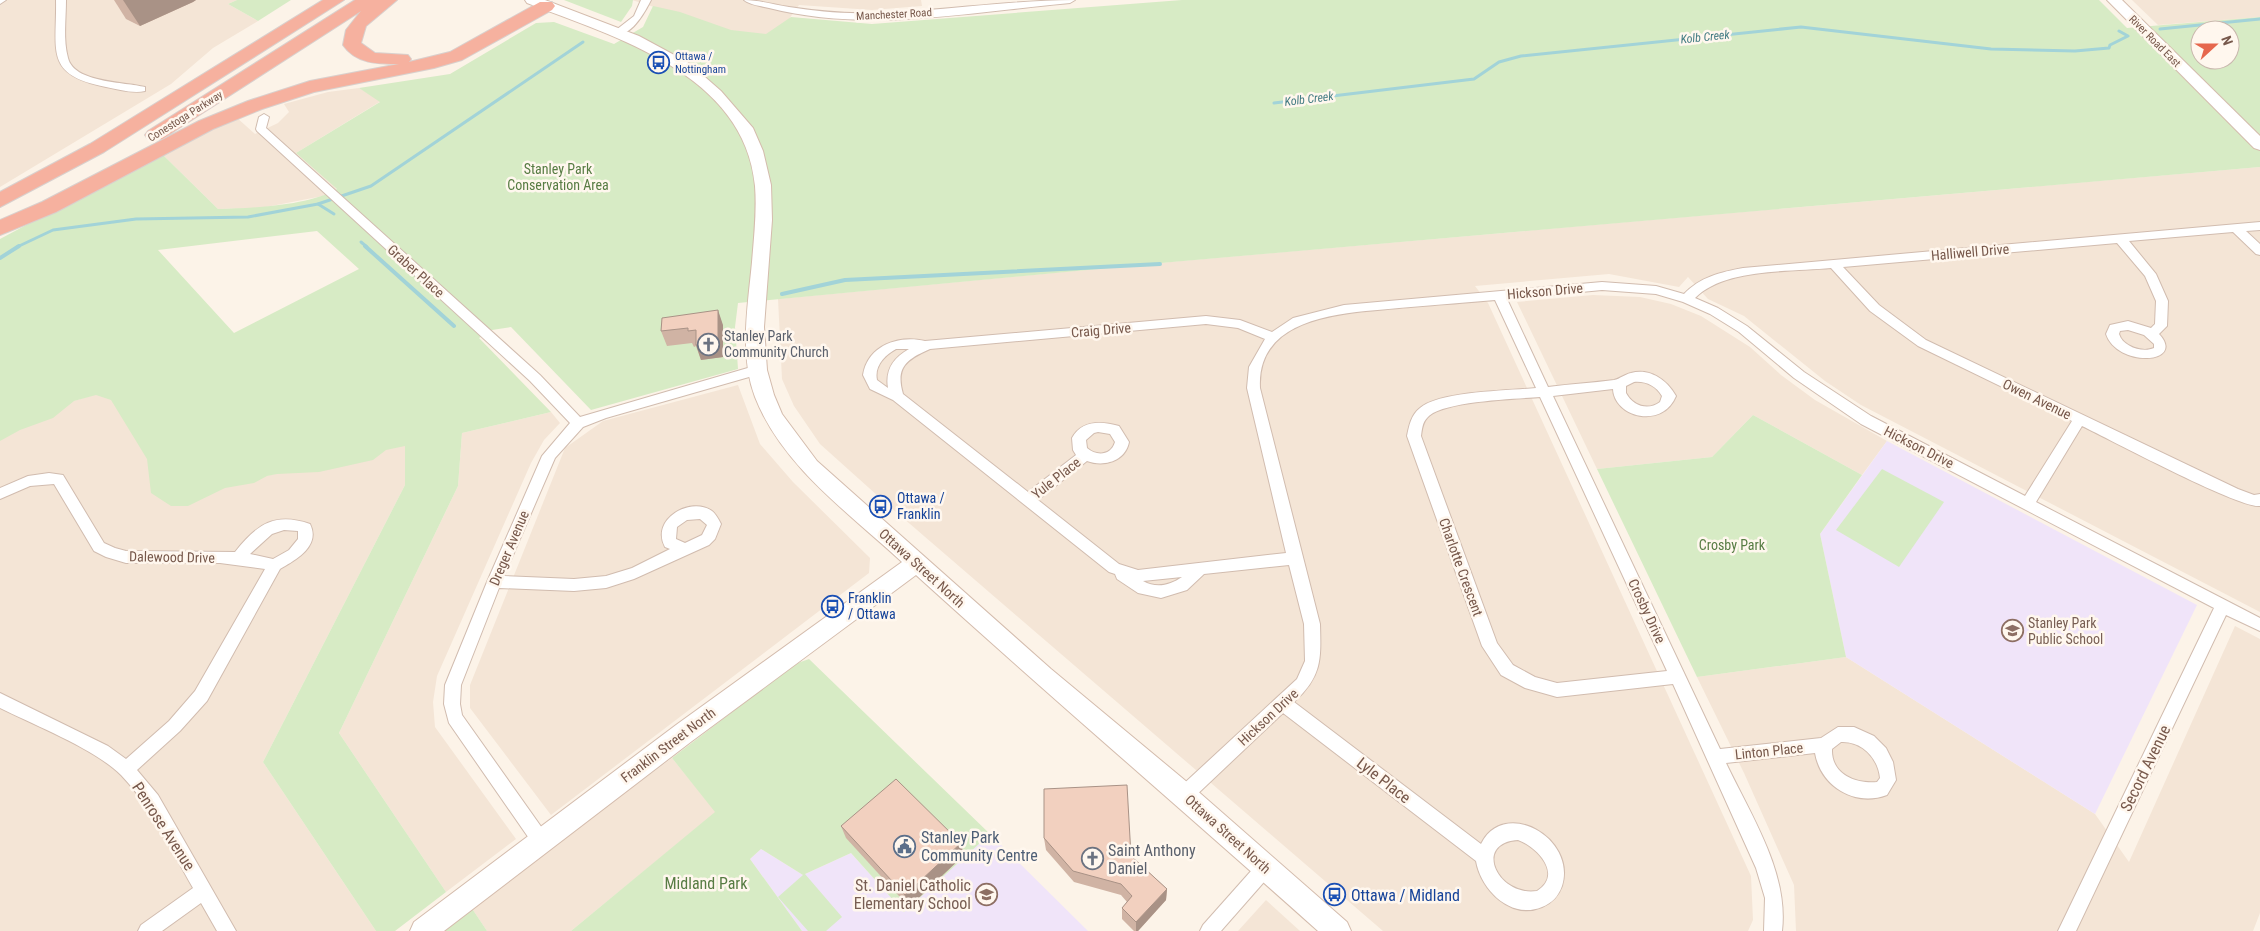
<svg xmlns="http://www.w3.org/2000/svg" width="2260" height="931" font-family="'Roboto Condensed',sans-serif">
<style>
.residential{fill:#f4e5d6}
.education{fill:#f0e4f9}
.green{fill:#d7ebc5;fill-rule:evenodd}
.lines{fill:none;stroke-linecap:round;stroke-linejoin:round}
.stream-far1{stroke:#a2d3d8;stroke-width:3}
.stream{stroke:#a2d3d8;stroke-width:4}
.street-casing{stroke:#d1bcaf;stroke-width:2}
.secondary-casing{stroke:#d4bcad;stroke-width:2}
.highway-casing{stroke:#d9d0cd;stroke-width:2}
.street{fill:#fff;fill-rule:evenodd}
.secondary{fill:#fff;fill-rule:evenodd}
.highway{fill:#f6b19f;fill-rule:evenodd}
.wall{fill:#d0b3a4}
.shaded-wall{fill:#a99286}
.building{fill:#f2d0bf;stroke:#a99286}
.labels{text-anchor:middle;stroke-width:5;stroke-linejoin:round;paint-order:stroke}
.far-street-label{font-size:11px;fill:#77584b;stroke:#fff7ee}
.far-transit-label{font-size:11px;fill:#164399;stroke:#fff7ee;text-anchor:start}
.far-water-label{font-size:12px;font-style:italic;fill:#427b83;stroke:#fff7ee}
.park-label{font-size:14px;fill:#577c43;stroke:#fff7ee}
.street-label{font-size:14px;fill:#77584b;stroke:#fff7ee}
.worship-label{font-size:14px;fill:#5b616d;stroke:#fff7ee;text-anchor:start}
.transit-label{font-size:14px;fill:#164399;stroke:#fff7ee;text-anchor:start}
.education-label{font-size:14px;fill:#785e54;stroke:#fff7ee;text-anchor:start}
.near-street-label{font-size:16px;fill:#77584b;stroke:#fff7ee}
.near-service-label{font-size:16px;fill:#4e5e75;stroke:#fff7ee;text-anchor:start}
.near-worship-label{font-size:16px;fill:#5b616d;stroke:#fff7ee;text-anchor:start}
.near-park-label{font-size:16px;fill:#577c43;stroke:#fff7ee}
.near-education-label{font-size:16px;fill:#785e54;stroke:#fff7ee;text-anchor:end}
.near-transit-label{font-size:16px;fill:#164399;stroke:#fff7ee;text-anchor:start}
</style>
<rect width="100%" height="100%" fill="#fcf3e8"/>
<g class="residential">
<polygon points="0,0 237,0 228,4 258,21 213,48 171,84 0,187"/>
<polygon points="632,0 921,0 922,6 872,10 799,5 771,44"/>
<polygon points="2132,0 2260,0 2260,17 2158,25"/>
<polygon points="359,88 381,101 296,153 337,189 323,196 261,208 218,209 161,153 236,117 255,134 278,123 289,112 284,104 328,92"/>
<polygon points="2260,167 2260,612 1861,405 1825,381 1744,316 1708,299 1688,277 1679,287 1609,274 1475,286 1488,303 1751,876 1753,920 1748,931 1383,931 888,505 820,444 794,406 782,379 778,299 1181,261"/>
<polygon points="1593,295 1640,297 1671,304 1701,316 1750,347 1781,375 1815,400 1887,441 1862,475 1753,415 1712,457 1597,469 1517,302"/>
<polygon points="738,385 760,444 793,482 870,558 869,573 551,815 470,708 470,685 565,448 603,421"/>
<polygon points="107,391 175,496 405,445 405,485 263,762 376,931 0,931 0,423"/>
<polygon points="551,412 560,423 544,440 531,463 437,676 433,702 435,727 516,839 446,892 339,733 458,486 462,433"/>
<polygon points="2235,626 2260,639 2260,913 2253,931 1796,931 1794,885 1744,773 1697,677 1846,657 2095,814 2129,862"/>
<polygon points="672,758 716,812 571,931 487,931 471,907"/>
<polygon points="1266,900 1300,931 1238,931"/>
</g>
<g class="education">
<polygon points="1887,441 2197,605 2095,814 1846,657 1820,534"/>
<polygon points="990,834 1088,931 802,931 750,859 761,849 803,875 851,853 904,912"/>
</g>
<g class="green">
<polygon points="237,0 291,0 258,21 228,4"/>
<polygon points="564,0 633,0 632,6 621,22"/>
<path d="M1182 0H2099L2127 28 2260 17V167L1172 262 738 303 735 327 738 369 591 410 511 327 492 330 479 338 551 412 462 433 458 486 339 733 446 892 395 931H376L263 762 405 485V446L386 450 373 460 319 472 277 474 267 476 254 483 225 488 188 506H171L151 493 147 459 111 400 96 395 74 401 53 418 20 430 0 441V239L161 153 218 209C252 208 308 206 337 189L296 153 380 102 359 88 450 74 536 23 554 22 614 44 643 27 653 6 680 12 731 30 766 34 791 17 872 24ZM2200 30H2230V60H2200ZM317 231 359 269 234 333 158 250Z"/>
<polygon points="1753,415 1862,475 1820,534 1846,657 1697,677 1597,469 1712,457"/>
<polygon points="1882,469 1944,502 1899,567 1836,530"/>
<polygon points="809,659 990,834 904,912 851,853 805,874 842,917 826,931 808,931 778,897 803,875 761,849 750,859 802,931 571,931 715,812 672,758 795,664"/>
<polygon points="471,907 487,931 442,931"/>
</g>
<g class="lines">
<g class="stream-far1">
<polyline points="2160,29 2260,19"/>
<polyline points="1274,103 1474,79 1499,62 1521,56 1801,27 1991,49 2075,51 2109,48 2110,45 2128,36 2119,31"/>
<polyline points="318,204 334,214"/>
<polyline points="361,242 367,247"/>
<polyline points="17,247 53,230 136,219 248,217 318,204 371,186 583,42"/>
</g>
<g class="stream">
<polyline points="365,246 454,326"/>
<polyline points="0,258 19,246"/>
<polyline points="782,294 845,280 1160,264"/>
</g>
<defs>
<g id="street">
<polygon points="0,0 6,0 0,4"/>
<path d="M56 0H66C66 19 63 40 68 58 74 83 125 82 145 87V91C133 94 117 89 106 87 44 75 57 51 56 0Z"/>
<path d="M641 0H651C645 12 631 37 616 34V30L634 16Z"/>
<path d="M744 0C760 0 774 5 789 7 816 11 842 14 869 13 938 12 1006 0 1075 0L1070 3C972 12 867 33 769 8 761 6 750 5 744 0Z"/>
<path d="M264 114 269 117 266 128 540 375 580 417 758 365 764 370 763 373 606 418 583 427 555 458 504 576 574 579 606 576 632 568 670 549 665 547C650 519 691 496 712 511 716 514 719 520 721 524L715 539 709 545 634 579 606 588 574 591 499 588 461 685 460 704 462 715 547 835 550 841 547 847 541 849 535 847 449 723 444 704 445 685 487 582 542 456 570 423 530 381 257 131 256 129 259 117ZM700 519 707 525 702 535 685 543 676 539 677 527 687 520Z"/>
<path d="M2260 222V230L2246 231 2260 244V255L2256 254 2233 232 2129 241 2156 274 2168 301 2167 326 2159 334C2187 364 2117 368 2106 334L2110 325 2128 321 2151 328 2155 324 2156 301 2145 276 2117 243 1843 267 1879 305 1926 340 2238 489 2254 495 2260 494V506C2240 509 2109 439 2082 426L2036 502 2260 618V631L2226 615 2076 931H2058L2214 608 1861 424 1794 378 1739 332 1710 314 1683 302 1656 294 1602 290 1507 299 1548 387C1570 384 1592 383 1614 380 1620 379 1625 374 1631 373 1650 368 1667 380 1676 396 1662 430 1614 417 1613 389L1553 396 1720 749 1821 738 1838 727H1854L1874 736 1886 748 1893 762 1896 780 1887 795C1855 807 1821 787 1815 753L1726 763C1750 814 1789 872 1782 931H1764L1765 898 1756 868 1673 684 1557 697 1525 688 1501 675 1482 646 1407 436C1409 426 1411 415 1420 408 1440 391 1508 391 1536 388L1495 300C1463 303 1431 305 1399 308 1348 313 1256 314 1260 388L1320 624C1321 660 1322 676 1294 702L1481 844C1504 797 1577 838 1562 886 1558 897 1552 903 1542 907 1511 920 1481 890 1476 861L1283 713 1190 801 1184 803 1178 801 1176 795 1178 789 1297 679 1305 661 1304 624 1289 565 1204 574 1187 590 1161 598 1138 593 1117 579 1115 574 1109 572 893 400 870 389 863 375C868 345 899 335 925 341L1206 316 1240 320 1272 332 1293 318 1344 305 1602 282 1656 286 1684 294C1700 277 1721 272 1743 268ZM1831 268 1870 311 1918 346 2072 421 2025 496 1871 416 1804 372 1747 326 1718 308 1695 298C1724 268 1791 272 1831 268ZM1206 324 1238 328 1265 339 1249 367 1247 388 1286 553 1138 570 1119 564 1038 500 1087 461C1103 467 1125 462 1129 442L1119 426C1101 421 1082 420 1072 438L1073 450 1076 455 1028 492 903 394C895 367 907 359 930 349ZM2128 330 2144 335 2154 344V348C2143 353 2123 347 2119 334L2120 331ZM896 349H909C893 358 885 370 888 388L877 380C874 366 885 355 896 349ZM1634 382C1646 381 1656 386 1662 396L1660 402C1648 411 1633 406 1626 393V386ZM1540 397 1667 671 1557 683 1535 677 1513 665 1497 643 1421 436C1422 430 1422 423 1427 418 1440 401 1516 399 1540 397ZM1098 432 1110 434 1115 442C1111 456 1096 456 1087 448L1086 440 1094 433ZM1182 577C1170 585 1157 589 1143 581ZM1841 742C1862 741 1878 758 1880 778L1877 782C1855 784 1831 774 1832 749ZM1518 840C1538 847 1563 875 1537 891 1498 897 1472 843 1518 840Z"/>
<path d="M49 473 63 475 104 543 115 548 126 551 235 552C257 524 275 512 310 524 321 546 296 560 280 569L207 701 180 731 137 770 158 795 236 931H217L201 903 162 931H138L141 925 193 888C171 850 152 807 121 775 95 749 34 725 0 708V693L108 746 126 759 169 721 195 691 265 569 220 563H126L106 557 94 551 54 484 30 486 0 499V488L28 476ZM284 530 298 531V539L289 550 273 559 250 554 272 534Z"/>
<polygon points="1265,860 1271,862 1274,868 1271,874 1221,931 1200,931 1203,925 1259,862"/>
</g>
<g id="secondary">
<path d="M525 0H545L639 36 689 63 721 91 753 128 763 151 771 185 772 220 764 327 767 370 774 395 782 414 817 461 1051 669 1193 787 1347 922 1351 931H1318C1185 812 1048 695 916 575L692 741 444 931H410L414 922 676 725 902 562C849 513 782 466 755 397 739 355 748 305 752 262 754 237 757 211 755 186 745 74 615 37 527 3Z"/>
<polygon points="2107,0 2122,0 2260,136 2260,150 2254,148"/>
</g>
<g id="highway">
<polygon points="323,0 344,0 104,152 0,207 0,192 90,144"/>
<path d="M355 0H397L366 26 361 43 375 53 408 55 411 59 409 62 450 52 540 2H552L555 6 552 10 462 60 434 68 314 92 262 109 213 129 56 212 0 235V220L42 202 199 121 248 101 310 81 399 64C378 64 356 64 343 45L346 30 361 11 162 139H148L145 135 148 131Z"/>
</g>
</defs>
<use href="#street" class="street-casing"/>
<use href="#secondary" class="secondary-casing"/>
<use href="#highway" class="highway-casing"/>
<use href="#street" class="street"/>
<use href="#secondary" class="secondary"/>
<use href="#highway" class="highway"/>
</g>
<g class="wall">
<polygon points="114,0 196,0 193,2 140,26 126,19"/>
<polygon points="662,318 723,325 723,357 701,360 696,346 694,347 692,343 667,346 661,331"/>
<polygon points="841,826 964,855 909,907 846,838"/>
<polygon points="1044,838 1131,856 1167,889 1166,900 1138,931 1134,931 1122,919 1122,908 1127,902 1121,895 1074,882 1046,850"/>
</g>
<g class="shaded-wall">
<polygon points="123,0 196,0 193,2 140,26"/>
<polygon points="718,310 723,325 723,357 701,360 696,345"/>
<polygon points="961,843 964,855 909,907 905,895"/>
<polygon points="1167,889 1166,900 1138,931 1136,931 1136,922"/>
</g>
<g class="building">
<polygon points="718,310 718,342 696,345 696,330 688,331 688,328 661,331 662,318"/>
<polygon points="896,779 961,843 905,895 841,826"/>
<polygon points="1127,785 1131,856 1167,889 1136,922 1122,908 1132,896 1121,884 1073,871 1044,838 1044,789"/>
</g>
<defs>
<symbol id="bus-ring" viewBox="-11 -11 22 22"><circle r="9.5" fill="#fff7ee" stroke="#1a4fb4" stroke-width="1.5"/><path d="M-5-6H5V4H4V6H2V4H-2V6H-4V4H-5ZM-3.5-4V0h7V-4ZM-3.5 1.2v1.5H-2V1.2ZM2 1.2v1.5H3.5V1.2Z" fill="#1a4fb4"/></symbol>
<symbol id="church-ring" viewBox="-11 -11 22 22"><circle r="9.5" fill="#fff7ee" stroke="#6b7280" stroke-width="1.5"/><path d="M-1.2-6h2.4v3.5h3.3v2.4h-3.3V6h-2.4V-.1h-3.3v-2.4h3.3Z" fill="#6b7280"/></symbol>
<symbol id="school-ring" viewBox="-11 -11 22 22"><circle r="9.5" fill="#fff7ee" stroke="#8d6e63" stroke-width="1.5"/><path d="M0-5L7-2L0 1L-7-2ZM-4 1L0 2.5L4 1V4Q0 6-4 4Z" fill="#8d6e63"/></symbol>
<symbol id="civic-ring" viewBox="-11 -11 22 22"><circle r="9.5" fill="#fff7ee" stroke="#5c6f8a" stroke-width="1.5"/><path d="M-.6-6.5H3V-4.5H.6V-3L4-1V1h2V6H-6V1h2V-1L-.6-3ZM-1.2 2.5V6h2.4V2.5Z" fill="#5c6f8a"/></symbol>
</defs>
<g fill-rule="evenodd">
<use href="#bus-ring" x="646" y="50" width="25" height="25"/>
<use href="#church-ring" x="696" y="332" width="25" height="25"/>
<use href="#bus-ring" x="868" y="494" width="25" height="25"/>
<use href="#bus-ring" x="820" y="594" width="25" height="25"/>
<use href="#school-ring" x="2000" y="618" width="25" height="25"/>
<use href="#civic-ring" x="892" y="834" width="25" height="25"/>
<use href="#church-ring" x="1080" y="846" width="25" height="25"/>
<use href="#school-ring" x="974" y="882" width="25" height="25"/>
<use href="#bus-ring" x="1322" y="882" width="25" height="25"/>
</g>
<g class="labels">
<g class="far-street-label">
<text transform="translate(894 14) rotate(-3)" y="4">Manchester Road</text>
<text transform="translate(2155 41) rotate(45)" y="4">River Road East</text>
<text transform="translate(185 116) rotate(-32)" y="4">Conestoga Parkway</text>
</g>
<g class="far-transit-label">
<text x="675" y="60">Ottawa /<tspan x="675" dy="13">Nottingham</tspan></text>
</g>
<g class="far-water-label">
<text transform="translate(1705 37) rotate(-6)" y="4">Kolb Creek</text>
<text transform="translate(1309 99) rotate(-7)" y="4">Kolb Creek</text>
</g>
<g class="park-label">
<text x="558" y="174">Stanley Park<tspan x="558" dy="16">Conservation Area</tspan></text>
<text x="1732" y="550">Crosby Park</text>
</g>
<g class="street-label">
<text transform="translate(1970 252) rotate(-5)" y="5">Halliwell Drive</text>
<text transform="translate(416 271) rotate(42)" y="5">Graber Place</text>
<text transform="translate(1545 291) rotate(-5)" y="5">Hickson Drive</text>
<text transform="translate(1101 330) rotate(-5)" y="5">Craig Drive</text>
<text transform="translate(2037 399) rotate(26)" y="5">Owen Avenue</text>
<text transform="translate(1919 447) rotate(27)" y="5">Hickson Drive</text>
<text transform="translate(1056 478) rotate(-38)" y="5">Yule Place</text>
<text transform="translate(509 548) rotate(-67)" y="5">Dreger Avenue</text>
<text transform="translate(172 557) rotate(1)" y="5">Dalewood Drive</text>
<text transform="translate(1461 567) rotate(70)" y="5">Charlotte Crescent</text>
<text transform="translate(922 568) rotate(42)" y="5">Ottawa Street North</text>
<text transform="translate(1647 611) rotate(65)" y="5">Crosby Drive</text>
<text transform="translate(1268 717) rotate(-43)" y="5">Hickson Drive</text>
<text transform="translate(668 745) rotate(-37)" y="5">Franklin Street North</text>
<text transform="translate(1769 751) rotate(-6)" y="5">Linton Place</text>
<text transform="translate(1228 834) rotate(42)" y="5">Ottawa Street North</text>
</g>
<g class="worship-label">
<text x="724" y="341">Stanley Park<tspan x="724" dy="16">Community Church</tspan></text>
</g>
<g class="transit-label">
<text x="897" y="503">Ottawa /<tspan x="897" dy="16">Franklin</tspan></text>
<text x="848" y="603">Franklin<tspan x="848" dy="16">/ Ottawa</tspan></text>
</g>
<g class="education-label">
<text x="2028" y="628">Stanley Park<tspan x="2028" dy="16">Public School</tspan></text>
</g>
<g class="near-street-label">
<text transform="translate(2145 768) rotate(-64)" y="6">Secord Avenue</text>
<text transform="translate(1384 780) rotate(38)" y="6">Lyle Place</text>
<text transform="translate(164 826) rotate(57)" y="6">Penrose Avenue</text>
</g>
<g class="near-service-label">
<text x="921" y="843">Stanley Park<tspan x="921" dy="18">Community Centre</tspan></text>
</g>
<g class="near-worship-label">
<text x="1108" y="856">Saint Anthony<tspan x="1108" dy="18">Daniel</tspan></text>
</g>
<g class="near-park-label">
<text x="706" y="889">Midland Park</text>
</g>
<g class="near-education-label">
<text x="971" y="891">St. Daniel Catholic<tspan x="971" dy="18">Elementary School</tspan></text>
</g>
<g class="near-transit-label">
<text x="1351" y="901">Ottawa / Midland</text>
</g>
</g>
<g transform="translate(2215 45) rotate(69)"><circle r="24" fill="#fff7ee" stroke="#c9b7ad"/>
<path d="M0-4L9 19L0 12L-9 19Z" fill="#e6674d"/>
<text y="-8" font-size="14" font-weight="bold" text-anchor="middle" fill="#77584b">N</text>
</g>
</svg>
